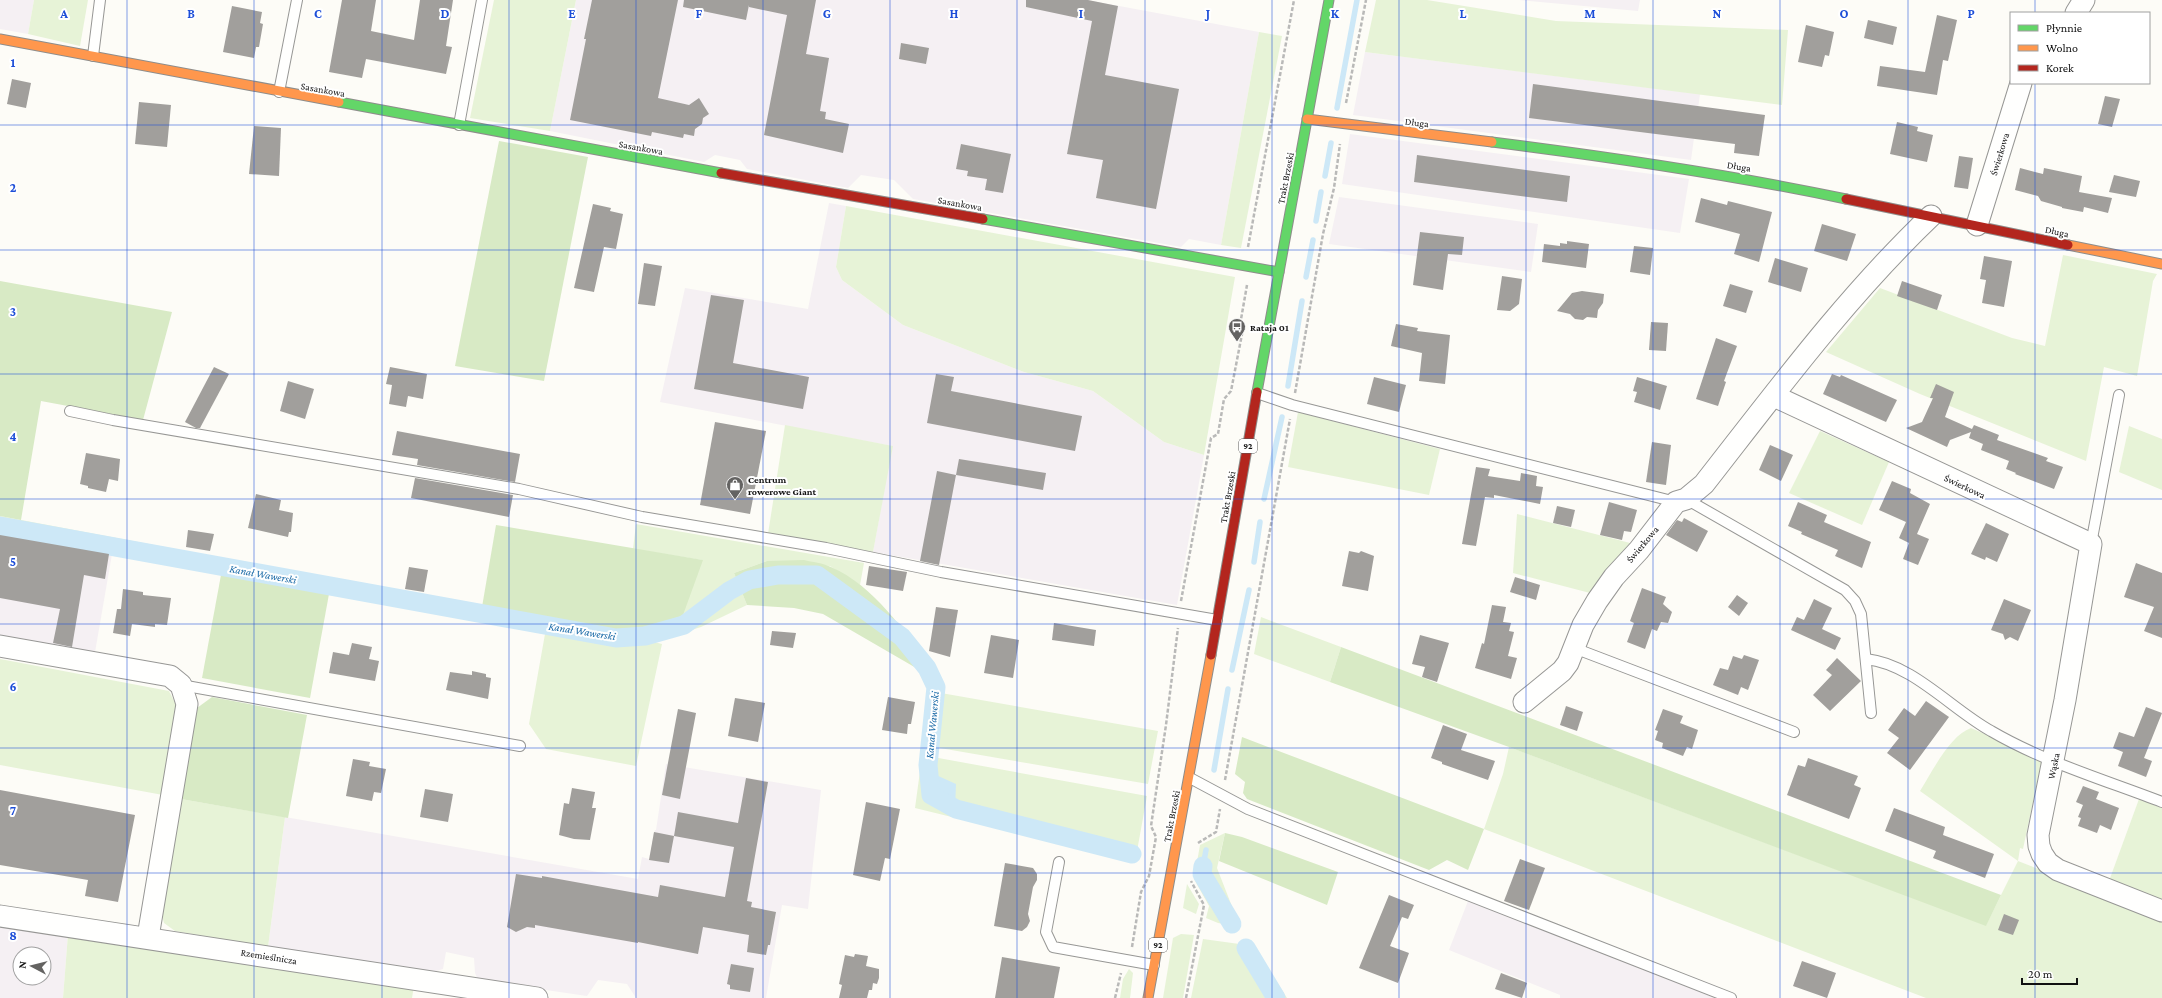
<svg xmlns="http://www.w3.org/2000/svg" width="2162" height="998" font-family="'Crimson Pro',serif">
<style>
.industrial{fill:#f5f0f3;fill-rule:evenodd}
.green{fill:#e7f3d7}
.forest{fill:#d8eac5}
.water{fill:#cde8f7}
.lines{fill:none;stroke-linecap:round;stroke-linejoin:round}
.stream{stroke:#cde8f7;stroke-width:5.5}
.canal{stroke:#cde8f7;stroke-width:19}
.building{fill:#a19f9c}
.lane-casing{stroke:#979795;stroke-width:12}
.street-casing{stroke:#979795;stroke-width:23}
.fast-casing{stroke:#8e8d8b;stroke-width:11}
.slow-casing{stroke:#8e8d8b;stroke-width:11}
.jam-casing{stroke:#8e8d8b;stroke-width:11}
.path{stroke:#b9b9b8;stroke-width:2.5;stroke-dasharray:4 2;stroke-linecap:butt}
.lane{stroke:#fffffe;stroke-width:10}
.street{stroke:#fffffe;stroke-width:21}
.fast{stroke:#63d668;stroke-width:9}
.slow{stroke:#ff974d;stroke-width:9}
.jam{stroke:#b3261e;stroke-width:9}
.grid{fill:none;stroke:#1d4ed8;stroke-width:1;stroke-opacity:0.55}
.labels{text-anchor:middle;stroke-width:4;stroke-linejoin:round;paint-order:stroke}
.shield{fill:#fff;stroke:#585858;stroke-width:1}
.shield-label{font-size:9px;font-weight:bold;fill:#111}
.street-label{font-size:10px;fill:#111;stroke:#fff}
.poi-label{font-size:10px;font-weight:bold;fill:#111;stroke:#fff;text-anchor:start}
.water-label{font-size:11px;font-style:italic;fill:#1768a6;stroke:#fff}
.grid-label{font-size:13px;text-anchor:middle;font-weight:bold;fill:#1d4ed8;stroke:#fff;stroke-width:4;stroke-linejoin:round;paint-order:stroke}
</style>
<rect width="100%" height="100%" fill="#fdfcf7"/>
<g class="industrial">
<polygon points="0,0 34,0 28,34 0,29"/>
<polygon points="576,0 1087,0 1259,32 1221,245 1189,239 1181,247 913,199 894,180 861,175 848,188 747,169 740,160 715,155 704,162 550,131"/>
<polygon points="1519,0 1640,0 1638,11"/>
<polygon points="1365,52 1700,94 1691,160 1353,115"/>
<polygon points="1350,134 1689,179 1680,233 1342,184"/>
<polygon points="1339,197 1538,224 1531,272 1329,244"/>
<polygon points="829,203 846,206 836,267 842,280 903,325 1024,372 1093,391 1164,442 1204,455 1177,605 873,552 892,446 660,402 685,288 808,309"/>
<polygon points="0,534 112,554 94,658 0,641"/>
<polygon points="666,764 821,790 808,909 782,905 766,998 636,998 627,984 598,980 587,996 478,980 475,973 474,958 446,952 443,969 426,974 268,947 285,817 638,879 642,857 649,859 655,830 656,830"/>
<polygon points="1468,901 1720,998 1560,998 1560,995 1449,950"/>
<path d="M0 924 68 934 63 998H0ZM20 954H44V978H20Z"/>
</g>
<g class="green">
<polygon points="34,0 88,0 80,46 28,34"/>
<polygon points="494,0 576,0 550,131 470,118"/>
<polygon points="1376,0 1427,0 1556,21 1788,30 1782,105 1365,52"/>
<polygon points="1259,32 1282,36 1241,248 1221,245"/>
<polygon points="846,206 1235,277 1204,455 1164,442 1093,391 1024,372 903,325 842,280 836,267"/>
<polygon points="2063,255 2157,274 2153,281 2137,376 2104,367 2086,461 1920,394 1826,352 1880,288 2012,338 2045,346"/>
<polygon points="1298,412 1440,449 1429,495 1288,467"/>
<polygon points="785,425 893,446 873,552 768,534"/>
<polygon points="2129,426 2162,439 2162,490 2119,472"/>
<polygon points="1820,431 1889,462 1862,525 1789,493"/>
<polygon points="1517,514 1634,544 1590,593 1513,573"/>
<polygon points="0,516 621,633 702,560 633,549 636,524 864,563 860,585 830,566 767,561 734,573 747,605 701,627 654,642 662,644 636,766 546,749 529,724 545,634 0,534"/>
<polygon points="1261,617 1341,647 1330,682 1254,654"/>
<polygon points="0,659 169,691 176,705 163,795 0,765"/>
<polygon points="931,669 942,684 941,693 1158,731 1148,784 934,747 933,757 1147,796 1135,862 915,808 931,690 923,672"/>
<path d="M1971 728 2042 759 2023 849 2020 848 2018 861 2162 917V998H1926L1484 829 1503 774 1509 747 1986 925 2018 861 1920 791C1932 772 1950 735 1971 728Z"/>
<polygon points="181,799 285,817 268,947 175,931 164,923 161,912"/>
<polygon points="2139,799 2162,808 2162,901 2109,881"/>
<polygon points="1225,833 1217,868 1240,927 1218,923 1206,918 1209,906 1194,879 1200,845"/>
<polygon points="1187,884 1199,904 1196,914 1183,908"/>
<polygon points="68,934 414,986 412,998 63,998"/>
<polygon points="1181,934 1194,935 1183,998 1163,998 1173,938"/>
<polygon points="1203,939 1254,946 1287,998 1191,998"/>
<polygon points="1129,969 1133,973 1130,998 1120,998 1123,979"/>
</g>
<g class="forest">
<polygon points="499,141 588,157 544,381 455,366"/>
<polygon points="0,281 172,312 143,420 41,401 21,520 0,516"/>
<polygon points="496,525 703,560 683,615 644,632 621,633 482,607"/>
<path d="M804 560C812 562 823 563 831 567 873 585 906 632 931 669L923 672 823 614 794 608 747 605 734 573 767 561Z"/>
<polygon points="221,575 329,594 310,698 202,678"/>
<polygon points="1341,647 2001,895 1986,926 1509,747 1330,682"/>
<polygon points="212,697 307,715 288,818 181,799 197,708"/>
<polygon points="1242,737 1484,829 1468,870 1447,860 1429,870 1247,799 1243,793 1245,782 1235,774"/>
<polygon points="1225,833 1242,837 1338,872 1327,905 1219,861"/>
</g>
<polygon class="water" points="936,775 956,784 955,809 936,808 929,786"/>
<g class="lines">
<g class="stream">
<polyline points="1337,108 1357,0"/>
<polyline points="1325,176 1331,143"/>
<polyline points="1316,221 1321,192"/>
<polyline points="1306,277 1313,240"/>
<polyline points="1288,386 1302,301"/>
<polyline points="1264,499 1282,417"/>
<polyline points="1254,562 1260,522"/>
<polyline points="1232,670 1249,590"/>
<polyline points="1214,770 1228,689"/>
<polyline points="1203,866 1206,850"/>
</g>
<g class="canal">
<polyline points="0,526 616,638 645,636 684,625 729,591 749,580 778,575 817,575 902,637 927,668 936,687 928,765 931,795 956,809 1132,854"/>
<polyline points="1203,866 1202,874 1232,924"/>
<polyline points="1246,948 1276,998"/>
</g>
</g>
<g class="building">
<polygon points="342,0 376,0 371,31 414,40 420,0 453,0 446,46 452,47 446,74 366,59 362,78 329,72"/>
<polygon points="592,0 678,0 658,98 689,105 699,98 709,114 703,118 702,124 695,129 694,136 684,134 683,138 652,132 651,136 570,120 586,39 584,39"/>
<polygon points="684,0 816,0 806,54 829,58 820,111 826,112 825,119 849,124 843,153 764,135 787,15 749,7 749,5 746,20 683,7"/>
<polygon points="1026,0 1088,0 1118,6 1105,75 1179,89 1156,209 1096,198 1103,160 1067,154 1092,21 1026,7"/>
<polygon points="232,6 262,12 260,23 263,24 259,47 256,47 254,58 223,52"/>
<polygon points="1937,15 1957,20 1948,61 1943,60 1937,95 1877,86 1880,66 1925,72"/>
<polygon points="1868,20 1897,27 1893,45 1864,38"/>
<polygon points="1806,25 1834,32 1829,56 1825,55 1822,67 1798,62"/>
<polygon points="901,43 929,48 926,64 899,59"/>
<polygon points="12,79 31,83 26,108 7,104"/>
<polygon points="1533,84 1765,115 1759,156 1734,153 1735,144 1529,118"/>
<polygon points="2105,96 2120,99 2112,127 2098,124"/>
<polygon points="139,102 171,105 167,147 135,144"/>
<polygon points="1897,122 1918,127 1917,131 1933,135 1927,162 1890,154"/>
<polygon points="254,126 281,128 279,176 249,174"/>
<polygon points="961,144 1011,154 1003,193 985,190 987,179 967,176 968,171 956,169"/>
<polygon points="1417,155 1570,176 1567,202 1414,182"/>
<polygon points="1959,156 1973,158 1968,189 1954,187"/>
<polygon points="2020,168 2043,174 2044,168 2082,176 2079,192 2112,198 2108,213 2084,207 2083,212 2062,208 2062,207 2041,201 2038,196 2015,190"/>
<polygon points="2114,175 2140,181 2136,197 2109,192"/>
<polygon points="1701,198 1727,205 1728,201 1772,212 1759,262 1734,254 1740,234 1695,222"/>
<polygon points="593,204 611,208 610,211 623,214 616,249 604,247 594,292 574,288"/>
<polygon points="1822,224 1856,234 1847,261 1814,251"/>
<polygon points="1420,232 1464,237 1462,255 1448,254 1443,290 1413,285"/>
<polygon points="1567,241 1589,244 1586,268 1542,262 1544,244 1560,246 1560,243 1567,244"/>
<polygon points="1634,246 1653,248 1650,275 1630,272"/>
<polygon points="1984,256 2012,261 2004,307 1982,303 1986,280 1980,279"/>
<polygon points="1775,258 1808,268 1801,292 1768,282"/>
<polygon points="644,263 662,266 655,306 638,304"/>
<polygon points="1502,276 1522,279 1519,304 1510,311 1497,310"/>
<polygon points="1902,281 1942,295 1937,310 1897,296"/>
<polygon points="1730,284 1753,291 1746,313 1723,306"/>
<polygon points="1582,291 1604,294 1603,303 1598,310 1597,318 1587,317 1583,320 1575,319 1570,314 1557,311 1572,293"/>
<polygon points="711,295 744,300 733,363 809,377 803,409 694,389"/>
<polygon points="1651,322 1668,323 1666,351 1649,350"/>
<polygon points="1396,324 1418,328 1417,331 1450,335 1445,384 1419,381 1422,353 1391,346"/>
<polygon points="1716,338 1737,346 1724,381 1726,382 1718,406 1696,399"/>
<polygon points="214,367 229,374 200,428 196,428 185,422"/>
<polygon points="390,367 427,374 423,399 408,396 406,407 389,404 392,385 386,384"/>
<polygon points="936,374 954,377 951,391 1082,416 1075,451 927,423"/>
<polygon points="1832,374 1840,377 1841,375 1897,400 1886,422 1823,394"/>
<polygon points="1374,377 1406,385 1399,412 1367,404"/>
<polygon points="1637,377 1667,386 1660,410 1634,402 1637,392 1633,391"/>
<polygon points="288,381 314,389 305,419 280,411"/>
<polygon points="1936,384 1954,392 1945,417 1972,429 1974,425 1999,435 1997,440 2048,458 2046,461 2063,467 2054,489 2015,474 2016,473 2006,469 2009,461 1981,450 1983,444 1969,438 1971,432 1950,440 1947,447 1906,428 1922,422 1933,398 1930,398"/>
<polygon points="715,422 766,431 750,514 700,505"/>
<polygon points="397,431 520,454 515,482 417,465 418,459 392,455"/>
<polygon points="1652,442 1671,445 1666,485 1646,482"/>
<polygon points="1770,445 1793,455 1781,481 1759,470"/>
<polygon points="86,453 120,459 118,481 109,479 106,492 88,488 88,486 80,484"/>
<polygon points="959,459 1046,473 1043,490 956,475 939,565 920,561 937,471 956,475"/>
<polygon points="1476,467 1490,469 1488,476 1520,481 1521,473 1537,476 1536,486 1543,487 1540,504 1494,495 1494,498 1485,497 1476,546 1462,544"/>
<polygon points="415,478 513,495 509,517 411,498"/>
<polygon points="1892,481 1911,489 1910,493 1930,504 1917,534 1929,539 1918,565 1903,559 1909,543 1899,538 1906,522 1879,510"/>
<polygon points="256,494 281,500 279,510 293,513 291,532 289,532 288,537 248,528"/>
<polygon points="1609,502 1637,510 1631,532 1624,531 1622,540 1600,535"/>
<polygon points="1798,502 1827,515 1824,522 1871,542 1862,568 1835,556 1838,550 1801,534 1802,532 1788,526"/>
<polygon points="1557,506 1575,510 1571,527 1553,523"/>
<polygon points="1684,518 1708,531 1697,552 1666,535 1677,520 1682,522"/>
<polygon points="1986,523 2009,534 1997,562 1986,557 1985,560 1971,554"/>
<polygon points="188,530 214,534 210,551 186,547"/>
<polygon points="0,535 109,554 105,579 84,575 72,647 53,643 60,609 0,598"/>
<polygon points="1349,551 1359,553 1361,551 1374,556 1368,591 1342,586"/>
<polygon points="2136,563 2162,573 2162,638 2144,631 2154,607 2124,597"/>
<polygon points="869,566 907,572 903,591 866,585"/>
<polygon points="409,567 428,570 424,592 405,589"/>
<polygon points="1515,577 1540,585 1536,600 1510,592"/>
<polygon points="1642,588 1666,597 1663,604 1672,612 1668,623 1661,622 1657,631 1652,629 1645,649 1627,642 1634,623 1630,621"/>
<polygon points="123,589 143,592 143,595 171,598 167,625 155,624 155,627 132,624 130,636 113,633 117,609 121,609"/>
<polygon points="1737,595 1748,603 1739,616 1728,607"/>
<polygon points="1814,599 1832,608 1822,629 1841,638 1835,650 1791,630 1797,617 1804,620"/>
<polygon points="2004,599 2031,610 2018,641 2010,637 2005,640 2003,634 1991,630"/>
<polygon points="1492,605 1506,607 1503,622 1511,623 1509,631 1514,632 1508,656 1517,658 1511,679 1475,668 1482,643 1484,644"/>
<polygon points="936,607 958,610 950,657 929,651"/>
<polygon points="1054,623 1096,630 1094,646 1052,640"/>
<polygon points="772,631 796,633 793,648 770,645"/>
<polygon points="991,635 1019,640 1013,678 984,673"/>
<polygon points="1420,635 1449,643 1437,682 1422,677 1425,667 1412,664"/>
<polygon points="352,643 372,647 369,659 379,661 375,681 329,673 333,652 349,655"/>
<polygon points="1744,655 1759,660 1748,690 1741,687 1738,695 1713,685 1720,668 1728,670 1733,656 1742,659"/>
<polygon points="1837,658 1861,681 1830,711 1813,695 1832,675 1826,670"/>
<polygon points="472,671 486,674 486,677 491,678 488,699 446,690 450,672 472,675"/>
<polygon points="888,697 915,702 911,724 908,724 907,734 882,730"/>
<polygon points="735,698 765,703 758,742 728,736"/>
<polygon points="1926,701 1949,717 1910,770 1887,753 1899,738 1888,730 1904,708 1915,716"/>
<polygon points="1566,706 1583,712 1577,731 1560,725"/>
<polygon points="2146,707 2162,713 2144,758 2152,761 2146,777 2118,766 2123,752 2113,748 2119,732 2134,737"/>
<polygon points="678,709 696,713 680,799 662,795"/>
<polygon points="1663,709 1683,716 1680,723 1698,730 1692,749 1687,747 1683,756 1662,748 1663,743 1655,740 1658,731 1655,730"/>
<polygon points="1443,725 1467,734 1461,750 1495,761 1488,780 1442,764 1442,762 1431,758"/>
<polygon points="1808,758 1858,776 1854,785 1861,788 1849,819 1787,795 1798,765 1805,767"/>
<polygon points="353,759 370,762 369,766 386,769 381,793 374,792 372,801 346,796"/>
<polygon points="746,778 768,782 747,901 752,902 751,907 776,912 770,945 768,945 766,955 747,952 749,935 703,927 698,954 638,942 638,943 535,925 535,928 527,927 516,932 507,927 516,874 542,878 542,876 658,897 660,885 725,897 734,847 674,836 678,812 738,823"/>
<polygon points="2083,786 2099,792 2096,799 2119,808 2111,830 2100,825 2097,833 2078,826 2081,818 2078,817 2083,805 2076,802"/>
<polygon points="572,788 595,792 592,808 596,808 590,840 574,839 559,835 564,803 569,804"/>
<polygon points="425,789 453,794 448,822 420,817"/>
<polygon points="0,790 135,815 118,902 85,896 88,880 0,865"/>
<polygon points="866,802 900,809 890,859 885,858 880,881 853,875"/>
<polygon points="1894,808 1945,827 1943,835 1994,854 1985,878 1933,858 1936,851 1885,831"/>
<polygon points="654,832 674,836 669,863 649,860"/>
<polygon points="1520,859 1545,868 1529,910 1504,901"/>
<polygon points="1005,863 1033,868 1037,874 1037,880 1033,887 1028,914 1030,921 1027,927 1022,931 994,926"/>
<polygon points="1389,895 1414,905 1408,919 1402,917 1390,946 1409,953 1398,983 1359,968"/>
<polygon points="2004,914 2019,920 2013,935 1998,930"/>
<polygon points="855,954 868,956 866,966 879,969 879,978 877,984 873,983 872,990 869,990 867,998 839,998 842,985 839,984 845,955 854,957"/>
<polygon points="1002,957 1060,967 1054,998 995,998"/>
<polygon points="1802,961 1836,973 1827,998 1793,986"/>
<polygon points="731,964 754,968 750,992 730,989 730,985 727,984"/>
<polygon points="1501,973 1527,983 1522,998 1495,989"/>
</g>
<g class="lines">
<defs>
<g id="lane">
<polyline points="93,56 100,0"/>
<polyline points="279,92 297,0"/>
<polyline points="459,125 482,0"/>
<polyline points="1257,393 1292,405 1676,502"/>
<polyline points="70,411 113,420 519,489 642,517 826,548 941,572 1217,620"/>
<polyline points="1686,499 1845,590 1855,601 1861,614 1871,713"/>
<polyline points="2091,544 2119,395"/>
<polyline points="1574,648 1794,732"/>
<path d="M1866 659C1913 664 1951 709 1991 731 2044 762 2105 780 2162 802"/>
<polyline points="181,685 520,746"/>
<polyline points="1190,778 1248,809 1731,998"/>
<polyline points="1059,862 1046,932 1053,947 1154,965"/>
</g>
<g id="street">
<polyline points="2076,13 2084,0"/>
<polyline points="1977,225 2021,83"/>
<polyline points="1774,396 2091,544 2065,700 2038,835 2039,846 2042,854 2048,863 2058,870 2162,911"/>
<polyline points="0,646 170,676 181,685 187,704 148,937"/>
<path d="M1524 702 1562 671 1568 663 1583 625 1597 601 1614 577 1639 550 1676 502 1686 499 1704 484C1776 392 1846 297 1931 216"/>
<polyline points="0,916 537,998"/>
</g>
<g id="fast">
<polyline points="339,102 721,173"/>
<path d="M1492 142C1611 157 1728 174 1846 199"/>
<polyline points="983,219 1279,272"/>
<polyline points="1257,392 1329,0"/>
</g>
<g id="slow">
<polyline points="0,39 339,102"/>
<polyline points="1307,119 1492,142"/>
<polyline points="2068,245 2162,264"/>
<polyline points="1148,998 1211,655"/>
</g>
<g id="jam">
<polyline points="721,173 983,219"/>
<polyline points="1846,199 2068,245"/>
<polyline points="1211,655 1257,392"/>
</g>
</defs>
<use href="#lane" class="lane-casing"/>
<use href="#street" class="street-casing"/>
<use href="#fast" class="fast-casing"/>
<use href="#slow" class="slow-casing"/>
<use href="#jam" class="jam-casing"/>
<g class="path">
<polyline points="1346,103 1366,0"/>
<polyline points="1248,247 1294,0"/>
<polyline points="1295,393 1323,234 1334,188 1340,144"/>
<polyline points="1181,601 1211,438 1218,434 1224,399 1231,391 1242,334 1240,325 1247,285"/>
<polyline points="1225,780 1290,419"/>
<polyline points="1198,843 1216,832 1220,809"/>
<polyline points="1132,947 1141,892 1149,876 1156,837 1151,826 1166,725 1178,628"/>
<polyline points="1115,998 1121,973"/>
<polyline points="1186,998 1204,905 1191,881"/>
</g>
<use href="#lane" class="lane"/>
<use href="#street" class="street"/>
<use href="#fast" class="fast"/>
<use href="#slow" class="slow"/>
<use href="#jam" class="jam"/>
</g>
<path class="grid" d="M127 0V998M254 0V998M382 0V998M509 0V998M636 0V998M763 0V998M890 0V998M1017 0V998M1145 0V998M1272 0V998M1399 0V998M1526 0V998M1653 0V998M1780 0V998M1908 0V998M2035 0V13M2035 83V998M0 125H2162M0 250H2162M0 374H2162M0 499H2162M0 624H2162M0 748H2162M0 873H2162"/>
<defs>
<symbol id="bus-pin" viewBox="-11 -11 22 30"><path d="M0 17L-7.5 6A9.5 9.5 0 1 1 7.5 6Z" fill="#646362" stroke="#fff"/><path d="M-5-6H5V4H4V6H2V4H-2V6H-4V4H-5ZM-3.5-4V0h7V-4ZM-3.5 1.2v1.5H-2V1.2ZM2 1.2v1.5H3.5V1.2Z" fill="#fff"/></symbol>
<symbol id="shop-pin" viewBox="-11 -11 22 30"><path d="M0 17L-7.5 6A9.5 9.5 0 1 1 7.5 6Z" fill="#646362" stroke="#fff"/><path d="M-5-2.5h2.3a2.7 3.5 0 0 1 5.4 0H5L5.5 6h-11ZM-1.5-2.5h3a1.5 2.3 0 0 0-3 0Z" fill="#fff"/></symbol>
</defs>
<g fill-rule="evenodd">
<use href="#bus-pin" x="1227" y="317" width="20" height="27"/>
<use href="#shop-pin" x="725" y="475" width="20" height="27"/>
</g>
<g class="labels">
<g class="shield">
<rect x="1239" y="439" width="18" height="14" rx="3"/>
<rect x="1149" y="938" width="18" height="14" rx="3"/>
</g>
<g class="shield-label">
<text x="1248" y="449">92</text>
<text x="1158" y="948">92</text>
</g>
<g class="street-label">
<text transform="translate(323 89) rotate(10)" y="4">Sasankowa</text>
<text transform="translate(1417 122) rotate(7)" y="4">Długa</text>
<text transform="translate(641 147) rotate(10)" y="4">Sasankowa</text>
<text transform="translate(1999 154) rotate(-73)" y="4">Świerkowa</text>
<text transform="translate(1739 166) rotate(9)" y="4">Długa</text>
<text transform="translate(1285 178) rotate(-79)" y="4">Trakt Brzeski</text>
<text transform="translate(960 203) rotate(10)" y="4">Sasankowa</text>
<text transform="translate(2057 231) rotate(12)" y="4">Długa</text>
<text transform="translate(1965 486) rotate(25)" y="4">Świerkowa</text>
<text transform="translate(1227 497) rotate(-80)" y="4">Trakt Brzeski</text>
<text transform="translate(1642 544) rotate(-50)" y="4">Świerkowa</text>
<text transform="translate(2053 766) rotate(-78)" y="4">Wąska</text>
<text transform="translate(1171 816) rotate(-79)" y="4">Trakt Brzeski</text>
<text transform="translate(269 956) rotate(9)" y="4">Rzemieślnicza</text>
</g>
<g class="poi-label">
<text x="1250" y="331">Rataja 01</text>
<text x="748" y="483">Centrum<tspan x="748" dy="12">rowerowe Giant</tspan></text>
</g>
<g class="water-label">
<text transform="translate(263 574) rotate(10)" y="4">Kanał Wawerski</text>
<text transform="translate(582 631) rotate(9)" y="4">Kanał Wawerski</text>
<text transform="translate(932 725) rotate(-85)" y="4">Kanał Wawerski</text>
</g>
</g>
<g class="grid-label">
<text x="64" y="18">A</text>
<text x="191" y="18">B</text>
<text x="318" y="18">C</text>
<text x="445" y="18">D</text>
<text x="572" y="18">E</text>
<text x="699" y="18">F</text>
<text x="827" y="18">G</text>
<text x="954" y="18">H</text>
<text x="1081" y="18">I</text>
<text x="1208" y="18">J</text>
<text x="1335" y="18">K</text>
<text x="1463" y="18">L</text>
<text x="1590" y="18">M</text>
<text x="1717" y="18">N</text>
<text x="1844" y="18">O</text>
<text x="1971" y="18">P</text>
<text x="13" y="67">1</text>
<text x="13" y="192">2</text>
<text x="13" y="316">3</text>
<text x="13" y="441">4</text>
<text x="13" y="566">5</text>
<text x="13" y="691">6</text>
<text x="13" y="815">7</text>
<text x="13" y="940">8</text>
</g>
<rect x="2010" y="12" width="140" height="72" fill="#ffffff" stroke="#a0a0a0"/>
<rect x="2018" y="25" width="20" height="6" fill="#63d668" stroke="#a0a0a0"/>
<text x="2046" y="32" font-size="12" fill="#111111">Płynnie</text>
<rect x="2018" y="45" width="20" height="6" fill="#ff974d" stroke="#a0a0a0"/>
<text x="2046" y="52" font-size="12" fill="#111111">Wolno</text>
<rect x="2018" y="65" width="20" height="6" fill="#b3261e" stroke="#a0a0a0"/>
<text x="2046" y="72" font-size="12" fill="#111111">Korek</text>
<g transform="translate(32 966) rotate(277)"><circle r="19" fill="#ffffff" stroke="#a0a0a0"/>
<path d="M0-3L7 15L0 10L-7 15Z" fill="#646362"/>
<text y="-6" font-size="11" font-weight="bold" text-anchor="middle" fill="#111111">N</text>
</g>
<path d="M2022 978v6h55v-6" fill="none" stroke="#111111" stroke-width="2"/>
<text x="2028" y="978" font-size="12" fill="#111111" stroke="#ffffff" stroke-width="3" paint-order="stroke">20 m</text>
</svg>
